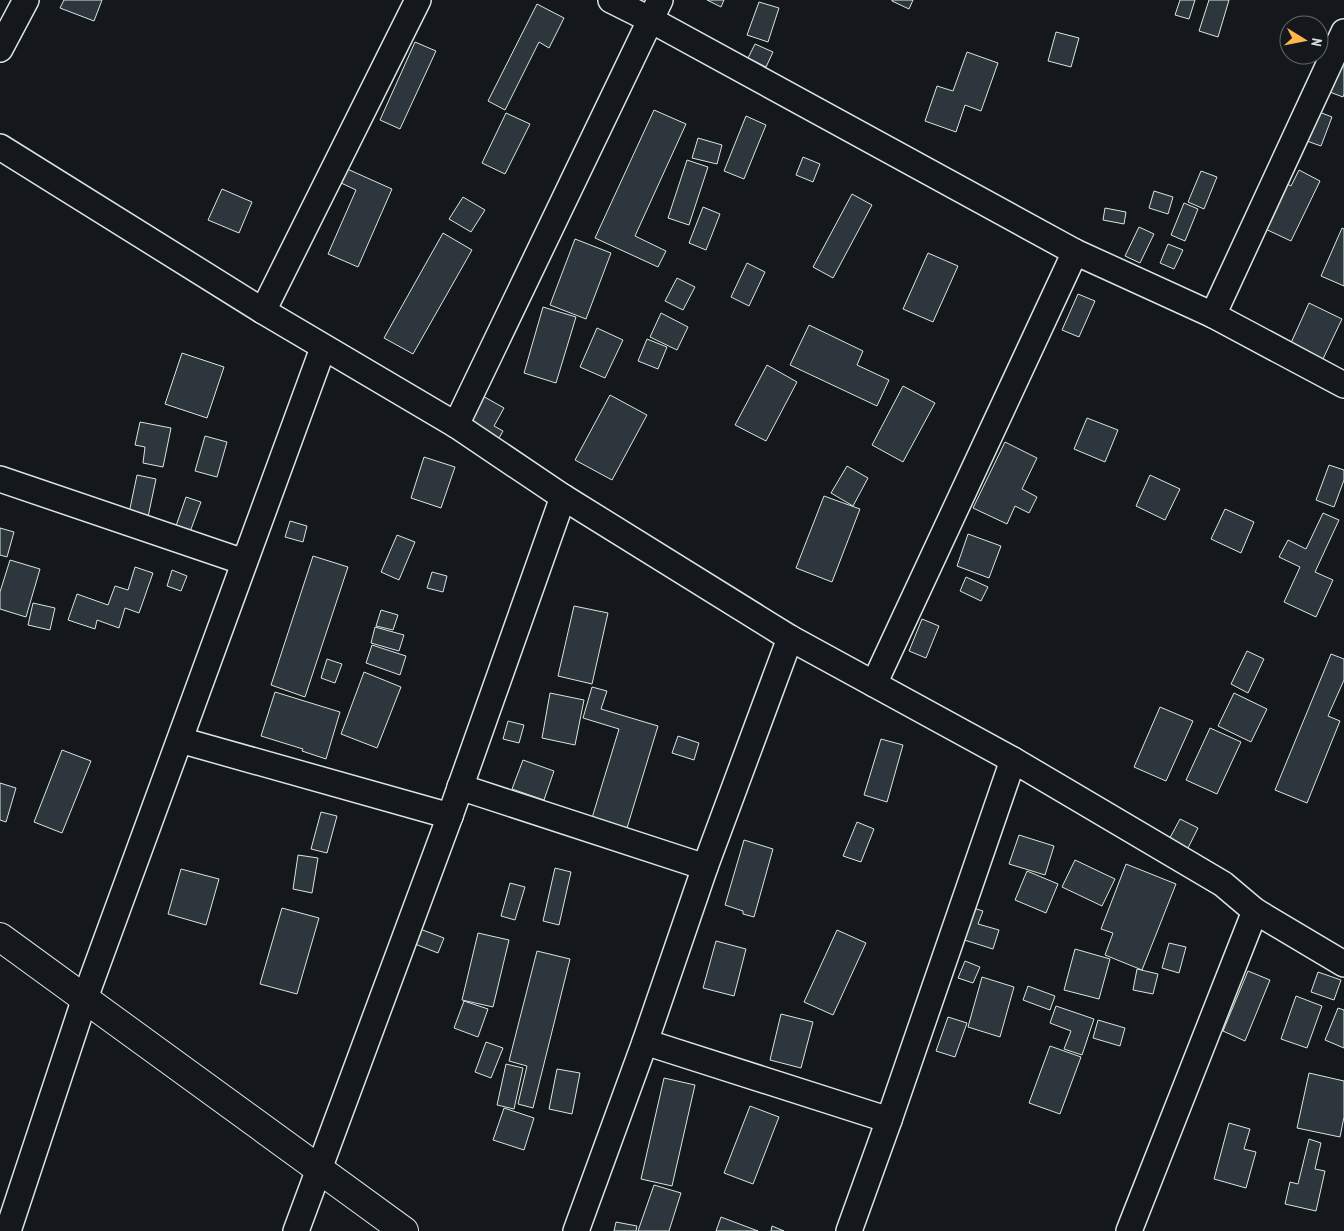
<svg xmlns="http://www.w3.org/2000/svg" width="1344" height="1231" font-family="'PT Sans Narrow',sans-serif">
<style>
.building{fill:#2c363c;stroke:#d8e6dc}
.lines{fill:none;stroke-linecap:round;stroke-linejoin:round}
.street-casing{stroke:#d8e6dc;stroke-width:28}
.primary-casing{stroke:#d8e6dc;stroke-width:30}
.street{stroke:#14181c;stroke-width:25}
.primary{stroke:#14181c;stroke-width:28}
</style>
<rect width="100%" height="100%" fill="#14181c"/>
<g class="building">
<polygon points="64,0 102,0 94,21 60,8"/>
<polygon points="707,0 724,0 721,7"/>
<polygon points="892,0 913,0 909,9 892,1"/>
<polygon points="1180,0 1195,0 1189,19 1175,15"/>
<polygon points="1209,0 1229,0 1218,37 1199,31"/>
<polygon points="759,2 779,8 768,42 747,35"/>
<polygon points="537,4 564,18 549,48 539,42 505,110 488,101"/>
<polygon points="1056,32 1079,38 1071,67 1048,61"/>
<polygon points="1344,41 1344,94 1343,97 1327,91"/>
<polygon points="415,42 436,51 400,129 380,120"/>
<polygon points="755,44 773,52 766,67 748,58"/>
<polygon points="967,52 998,63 981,111 965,105 956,132 925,121 937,86 953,91"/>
<polygon points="654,110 686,124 635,236 666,251 658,267 595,238"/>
<polygon points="1314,110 1332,117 1321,146 1304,140"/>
<polygon points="506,113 530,124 505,174 482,163"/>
<polygon points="746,116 766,125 744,179 724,171"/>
<polygon points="698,138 722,145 717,164 692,158"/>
<polygon points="803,157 820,164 813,182 796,175"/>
<polygon points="687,160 708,167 689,225 668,218"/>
<polygon points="345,168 392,189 358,267 328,254 356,190 339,182"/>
<polygon points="1299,170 1320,181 1291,241 1261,227 1282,181 1291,186"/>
<polygon points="1201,171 1217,177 1204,209 1188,202"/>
<polygon points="222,189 252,202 239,233 208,220"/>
<polygon points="1154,191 1173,197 1168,214 1149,208"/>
<polygon points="852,194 872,205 833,278 813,267"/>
<polygon points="463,197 485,210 471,232 449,219"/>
<polygon points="1184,203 1198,209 1185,241 1171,235"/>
<polygon points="703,207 720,214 706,250 689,243"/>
<polygon points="1105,208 1126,212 1124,224 1103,220"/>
<polygon points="1139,227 1154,234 1140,263 1125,256"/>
<polygon points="1342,228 1344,229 1344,286 1321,276"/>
<polygon points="443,233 472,250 413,354 384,338"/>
<polygon points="575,239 611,253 586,319 550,305"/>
<polygon points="1168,244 1183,250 1174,269 1160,263"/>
<polygon points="928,253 958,266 933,322 903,309"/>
<polygon points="747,263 765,272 749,306 731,297"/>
<polygon points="677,278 695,287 683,310 665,301"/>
<polygon points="1078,294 1095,301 1079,337 1062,330"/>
<polygon points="1309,303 1342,319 1322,361 1290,345"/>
<polygon points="543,307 576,317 556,383 524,373"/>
<polygon points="661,313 688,327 677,350 650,337"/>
<polygon points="809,325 863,351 857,365 889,380 877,406 790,365"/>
<polygon points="597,328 623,340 605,378 580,367"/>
<polygon points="647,339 667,347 658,369 638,361"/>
<polygon points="182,353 224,367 207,418 165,404"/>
<polygon points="767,365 797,382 766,441 735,425"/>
<polygon points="903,386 935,403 903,462 872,445"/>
<polygon points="474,391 504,408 494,426 503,431 498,440 459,419"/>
<polygon points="610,395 647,415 612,480 575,460"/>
<polygon points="1087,418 1118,430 1105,462 1074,449"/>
<polygon points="140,422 171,428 163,467 143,463 145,447 135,445"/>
<polygon points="205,436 227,442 217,477 195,471"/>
<polygon points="1005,442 1037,458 1022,489 1037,497 1029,513 1015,506 1007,524 973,508"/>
<polygon points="424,457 455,467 441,508 411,498"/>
<polygon points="1329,465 1344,470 1344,480 1334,507 1316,500"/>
<polygon points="847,466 868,478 853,506 831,493"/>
<polygon points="137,475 156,479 148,517 129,513"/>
<polygon points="1150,475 1180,489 1165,520 1136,506"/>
<polygon points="824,496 860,509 832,582 796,568"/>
<polygon points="186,497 201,502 190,532 176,526"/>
<polygon points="1225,509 1254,522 1241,553 1211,539"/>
<polygon points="1323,513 1339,520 1315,572 1333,580 1316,617 1284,602 1300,567 1279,557 1288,540 1306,549"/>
<polygon points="290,521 307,526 303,542 285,537"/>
<polygon points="0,528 14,532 7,557 0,555"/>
<polygon points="968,534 1001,546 989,578 957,566"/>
<polygon points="397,535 415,542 399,580 381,572"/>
<polygon points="313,556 348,567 305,697 271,685"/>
<polygon points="10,560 40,569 26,617 0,609 0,592"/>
<polygon points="135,567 153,573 139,613 125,608 119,628 97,620 95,629 68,620 77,594 108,605 115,586 128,590"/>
<polygon points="172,570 187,576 181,591 167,586"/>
<polygon points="432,572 447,576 443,592 427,588"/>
<polygon points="966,577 988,587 981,601 960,591"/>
<polygon points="33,603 55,608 50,630 28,625"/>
<polygon points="574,606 608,613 592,684 558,676"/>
<polygon points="381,610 398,615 393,630 376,626"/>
<polygon points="922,619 939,626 926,658 909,651"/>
<polygon points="375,627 404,635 399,651 371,643"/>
<polygon points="372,645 406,656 400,675 366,663"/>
<polygon points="1247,651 1264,659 1248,693 1231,684"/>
<polygon points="1331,654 1344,659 1344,680 1328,716 1340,721 1307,803 1275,790"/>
<polygon points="327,659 342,664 335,683 321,678"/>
<polygon points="364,672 401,687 377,748 341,734"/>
<polygon points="592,687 607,691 601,709 658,726 627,828 592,818 619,729 583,718"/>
<polygon points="275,692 340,712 326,759 302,751 303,749 261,736"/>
<polygon points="550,693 584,700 575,745 542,738"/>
<polygon points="1234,693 1267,709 1251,742 1218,726"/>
<polygon points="1160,707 1193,721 1166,781 1134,767"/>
<polygon points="508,721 524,725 519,743 503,739"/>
<polygon points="1210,728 1241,742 1217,794 1186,780"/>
<polygon points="678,736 699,743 694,760 672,753"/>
<polygon points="881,739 903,745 887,802 864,795"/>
<polygon points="62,750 91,761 62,833 34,822"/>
<polygon points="523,760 554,771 544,800 512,789"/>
<polygon points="0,783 16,788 6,822 0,820"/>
<polygon points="321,812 337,816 327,853 311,849"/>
<polygon points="1180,819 1198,828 1184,856 1165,847"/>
<polygon points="857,822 874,829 861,862 843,856"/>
<polygon points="1019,835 1054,846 1045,875 1009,864"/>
<polygon points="744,840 773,849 754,917 743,914 743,911 725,905"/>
<polygon points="298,855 318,858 312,893 293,889"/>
<polygon points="1075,860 1115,879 1102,906 1062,887"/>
<polygon points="1126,864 1176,884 1142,970 1105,955 1113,933 1101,929"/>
<polygon points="555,868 571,872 559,925 543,921"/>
<polygon points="181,869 219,879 206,925 168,914"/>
<polygon points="1027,871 1058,884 1046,913 1015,900"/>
<polygon points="510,883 525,887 515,920 501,916"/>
<polygon points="967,906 983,911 978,924 999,930 993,949 958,938"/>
<polygon points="282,908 319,918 297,994 260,984"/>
<polygon points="420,929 444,938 438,953 415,944"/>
<polygon points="837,930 866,943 833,1015 804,1002"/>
<polygon points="478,933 509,940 493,1007 462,1000"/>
<polygon points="716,941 746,949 734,996 703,988"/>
<polygon points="1169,943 1186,947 1179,973 1162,968"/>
<polygon points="1075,949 1110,959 1099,999 1064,990"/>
<polygon points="537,951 570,959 533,1108 518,1104 527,1066 509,1061"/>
<polygon points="965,961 980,967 973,983 958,978"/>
<polygon points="1137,969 1158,974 1153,994 1133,990"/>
<polygon points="1248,971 1270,980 1245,1041 1223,1031"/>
<polygon points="1318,972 1341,980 1334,1000 1311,992"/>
<polygon points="982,977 1014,987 1000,1037 968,1027"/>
<polygon points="1028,986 1055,996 1050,1010 1023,1000"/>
<polygon points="1296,996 1322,1006 1307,1048 1281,1039"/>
<polygon points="464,1001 488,1009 478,1037 454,1028"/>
<polygon points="1056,1006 1094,1019 1082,1055 1064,1049 1071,1031 1050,1023"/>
<polygon points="1338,1008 1344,1010 1344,1048 1325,1040"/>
<polygon points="781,1014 813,1022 801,1068 770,1060"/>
<polygon points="948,1017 967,1023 955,1057 936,1051"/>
<polygon points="1098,1020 1125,1028 1120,1046 1093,1038"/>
<polygon points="486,1042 503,1048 491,1078 475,1072"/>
<polygon points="1050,1046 1081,1057 1060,1114 1029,1103"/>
<polygon points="506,1064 523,1068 514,1109 497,1105"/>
<polygon points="557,1069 580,1073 572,1114 549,1109"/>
<polygon points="1309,1073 1344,1081 1344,1117 1340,1137 1297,1128"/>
<polygon points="664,1078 695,1085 672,1186 641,1179"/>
<polygon points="750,1106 779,1117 753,1184 724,1173"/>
<polygon points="504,1108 534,1118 524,1150 493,1140"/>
<polygon points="1229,1123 1250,1129 1244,1149 1256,1152 1246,1188 1214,1179"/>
<polygon points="1309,1139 1321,1143 1315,1169 1325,1171 1316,1211 1285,1204 1290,1182 1298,1184"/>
<polygon points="654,1185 681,1193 669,1231 638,1231"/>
<polygon points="721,1217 758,1231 716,1231"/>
<polygon points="616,1222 637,1226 636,1231 614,1231"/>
<polygon points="772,1226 784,1231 771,1231"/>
</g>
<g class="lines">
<defs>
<g id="street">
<polyline points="611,0 651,20 1075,252 1213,315 1344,385"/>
<polyline points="0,49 26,0"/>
<polyline points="0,147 263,311 456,425 563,497 790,638 1013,760 1223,884 1255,911 1344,964"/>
<polyline points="263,311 418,0"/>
<polyline points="1213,315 1344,32"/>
<polyline points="456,425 660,0"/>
<polyline points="0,479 244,562"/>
<polyline points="874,684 1075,252"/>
<polyline points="180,740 450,816"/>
<polyline points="460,787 705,867"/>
<polyline points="645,1042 889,1120"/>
<polyline points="8,1231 85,998 323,348"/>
<polyline points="296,1231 450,816 563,497"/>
<polyline points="576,1231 645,1042 705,867 790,638"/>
<polyline points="849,1231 889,1120 1013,760"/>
<polyline points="1129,1231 1255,911"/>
</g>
<polyline id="primary" points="0,937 404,1231"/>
</defs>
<use href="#street" class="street-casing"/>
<use href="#primary" class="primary-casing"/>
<use href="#street" class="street"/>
<use href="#primary" class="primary"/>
</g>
<g transform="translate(1304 40) rotate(100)"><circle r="24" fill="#14181c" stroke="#626a69"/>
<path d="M0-4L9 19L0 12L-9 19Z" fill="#ffb74d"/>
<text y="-8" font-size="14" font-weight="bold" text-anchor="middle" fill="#d8e6dc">N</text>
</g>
</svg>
